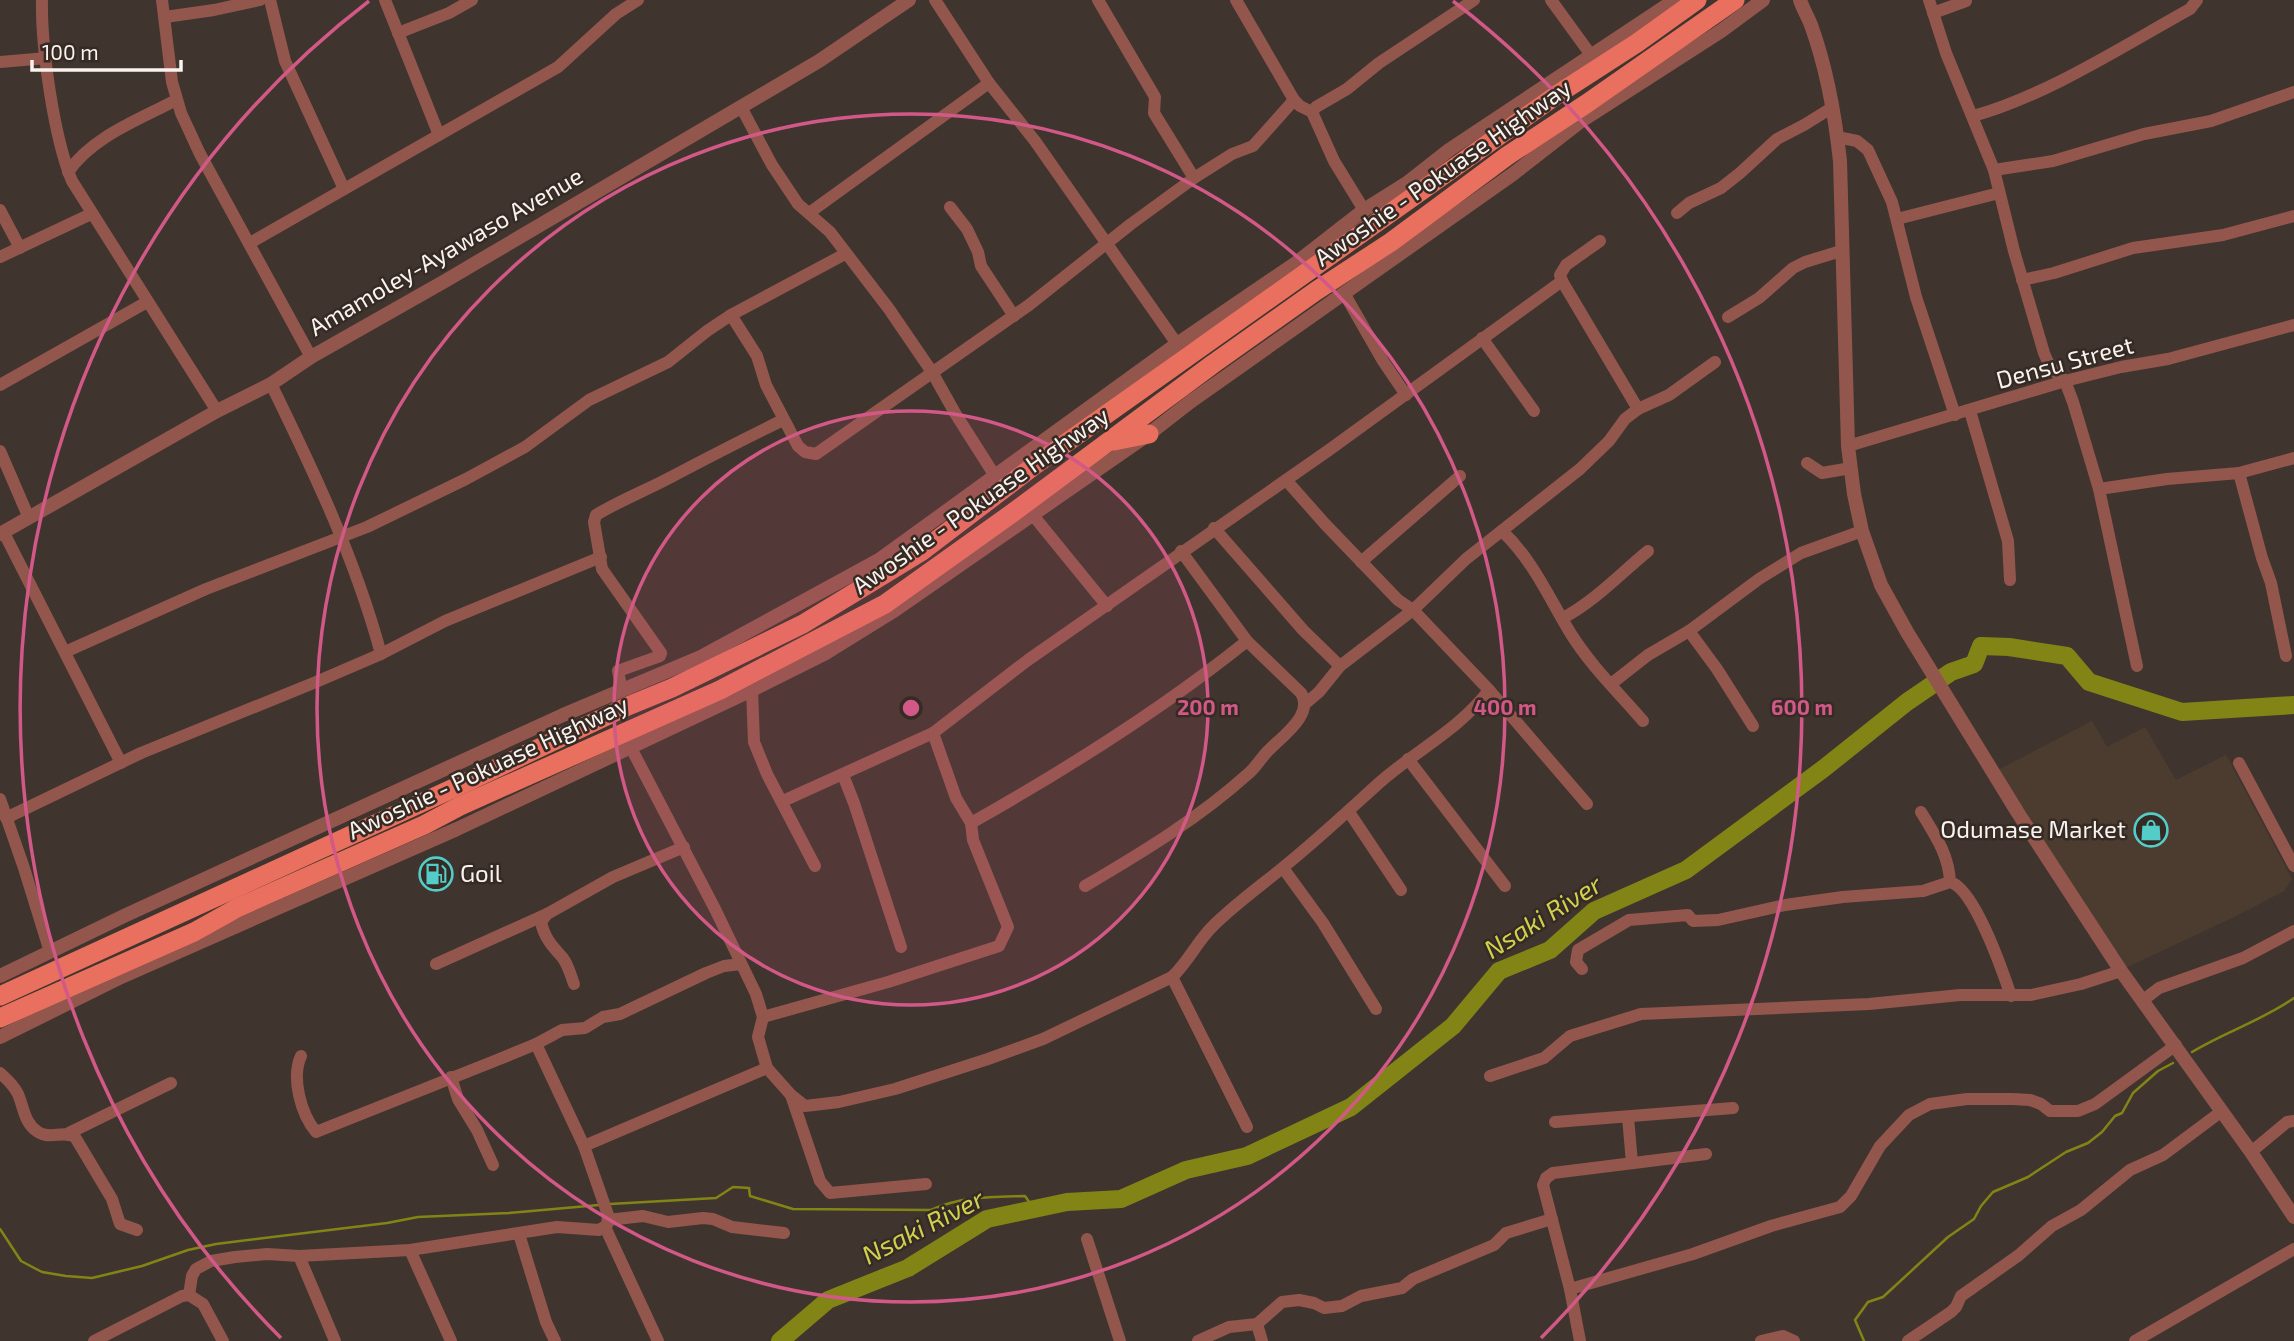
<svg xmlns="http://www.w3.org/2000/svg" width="2294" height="1341" font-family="'Exo 2',sans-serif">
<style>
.built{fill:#4c3c30}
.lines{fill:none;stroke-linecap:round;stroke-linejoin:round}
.stream{stroke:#838416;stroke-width:2.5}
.river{stroke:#838416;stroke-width:18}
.minor{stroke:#93564d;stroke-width:12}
.tertiary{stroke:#93564d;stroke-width:14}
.primary{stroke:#e96f5f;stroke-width:19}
.ring{fill:none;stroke:#d25987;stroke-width:3.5}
.labels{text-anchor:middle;stroke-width:5;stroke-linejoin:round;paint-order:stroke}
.street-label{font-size:24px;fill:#f9f2ee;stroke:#362b24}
.poi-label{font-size:24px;fill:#f9f2ee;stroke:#362b24;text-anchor:end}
.water-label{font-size:26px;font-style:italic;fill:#d0d24d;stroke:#362b24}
.centre{fill:#d25987;stroke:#362b24;stroke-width:3.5}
.ring-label{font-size:21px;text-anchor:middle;font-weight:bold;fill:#d25987;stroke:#362b24;stroke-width:5;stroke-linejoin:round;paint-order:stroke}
</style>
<rect width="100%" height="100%" fill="#40352e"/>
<polygon class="built" points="2092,721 2107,747 2145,727 2176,780 2226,755 2292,879 2284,891 2232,918 2123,969 1998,770"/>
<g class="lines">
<g class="stream">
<path d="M2192 1052C2225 1032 2263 1020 2294 998"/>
<path d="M610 1204 716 1198 733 1187 749 1188 750 1196 793 1209 931 1210C961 1196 993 1197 1025 1196L1034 1209"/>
<polyline points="0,1229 21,1261 42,1272 66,1276 92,1278 142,1266 188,1250 216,1244 387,1223 418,1217 509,1213 599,1205"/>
<polyline points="1864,1341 1855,1320 1868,1302 1883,1297 1948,1237 1974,1219 1981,1206 1993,1192 2028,1177 2066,1152 2088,1143 2102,1132 2115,1116 2122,1113 2133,1093 2158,1071 2173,1063"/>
</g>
<polyline class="river" points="780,1341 828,1300 908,1268 987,1219 1067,1202 1121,1199 1186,1170 1247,1156 1351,1107 1453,1026 1499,971 1550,950 1594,911 1686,870 1823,769 1907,702 1951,672 1974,664 1981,646 2009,647 2067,656 2089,682 2182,712 2294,705"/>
<g class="minor">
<path d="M42 0C41 47 54 138 72 181L217 411"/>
<polyline points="162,0 172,82 181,113 200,154 311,357"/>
<polyline points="270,0 285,61 344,189"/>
<polyline points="385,0 439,135"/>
<polyline points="935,0 989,83 1035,141 1177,344"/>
<polyline points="1098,0 1155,97 1154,113 1194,178"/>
<polyline points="1236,0 1294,100 1300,106 1312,112 1334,161 1364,210"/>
<polyline points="1551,0 1591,55"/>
<polyline points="1929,0 1946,53 1994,170 2014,251 2044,353 2050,367 2065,381 2073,402 2099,489 2137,666"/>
<polyline points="1933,13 1966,1"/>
<polyline points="165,17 214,10 260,0"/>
<polyline points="398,33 449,13 472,0"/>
<polyline points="0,62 47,58"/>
<polyline points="741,107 772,165 798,204 830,232 889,309 932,372 955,413 995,476"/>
<polyline points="1312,112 1316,107 1347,89 1379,63 1474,0"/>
<path d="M1973 116C2046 96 2123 46 2190 9L2197 0"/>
<polyline points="1837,137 1857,141 1868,150 1892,202 1916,297 1955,415"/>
<polyline points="1994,170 2053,161 2144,134 2211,121 2294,92"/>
<path d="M68 172C93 136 139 120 176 100"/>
<polyline points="950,207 967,229 978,252 981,266 1014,316"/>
<polyline points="0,210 20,248"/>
<polyline points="809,213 989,83"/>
<polyline points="1677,213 1689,203 1721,188 1740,173 1777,139 1804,125 1833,107"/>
<polyline points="1897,219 1999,193"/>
<polyline points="250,243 558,67 616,14 638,0"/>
<polyline points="0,257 91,214"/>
<polyline points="2022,280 2054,273 2133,248 2223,235 2294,216"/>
<polyline points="1562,281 1638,409"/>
<polyline points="1344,293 1383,361 1406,395"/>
<polyline points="731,315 757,356 766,385 798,446 805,452 816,454 1029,305 1131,224 1194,178 1232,154 1253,146 1294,100"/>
<polyline points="1728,317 1759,298 1793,268 1805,262 1841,251"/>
<polyline points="1482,338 1534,411"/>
<path d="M271 384C314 472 355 558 381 654"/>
<polyline points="0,385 147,302"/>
<polyline points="1970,411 2008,541 2010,580"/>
<polyline points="1848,446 2065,381 2121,367 2168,359 2294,325"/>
<polyline points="0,451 29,518"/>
<polyline points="1807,463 1822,473 1851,468"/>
<polyline points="2239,473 2262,558 2271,583 2286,656"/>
<polyline points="1286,480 1325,524 1398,600 1413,610 1489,690 1587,804"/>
<polyline points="2099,489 2167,479 2239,473 2294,458"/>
<polyline points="1032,514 1107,606"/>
<polyline points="1214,528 1303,630 1340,666"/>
<path d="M1502 531C1533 560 1549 598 1571 634 1591 666 1619 693 1643 721"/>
<polyline points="4,533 121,763"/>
<polyline points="1361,562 1460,476"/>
<path d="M1563 618C1595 601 1620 574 1648 551"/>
<polyline points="1689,631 1717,669 1753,726"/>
<polyline points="65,652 206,589 367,527 466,479 525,447 589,400 668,362 707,331 731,315 845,254"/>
<polyline points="1611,684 1648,655 1689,631 1759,579 1801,553 1862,531"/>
<polyline points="752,690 754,742 767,774 815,866"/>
<path d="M622 691 618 671 660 656 661 653 602 569 594 522 596 515C621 500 647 490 673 476 709 457 746 438 783 420"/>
<polyline points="1306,703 1319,692 1340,666 1413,610 1466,559 1580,469 1609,441 1625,419 1638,409 1669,395 1715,362"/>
<path d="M630 746 715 909 756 994 763 1017 758 1037 767 1068 791 1095 805 1106 839 1102 895 1089 988 1059 1043 1039 1172 977C1188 962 1197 942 1212 927 1235 904 1262 885 1286 865 1318 839 1348 811 1379 783 1415 751 1460 729 1489 690"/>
<polyline points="1408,759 1505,886"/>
<polyline points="2239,763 2294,866"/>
<polyline points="843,775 854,803 901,947"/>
<polyline points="0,799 24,868 50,952"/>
<polyline points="783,801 933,733 1028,660 1329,450 1562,281 1560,275 1566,265 1600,241"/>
<polyline points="1349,812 1401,890"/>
<path d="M1921 812C1935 835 1949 855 1950 882"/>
<polyline points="6,818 141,753 316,682 381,654 445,621 601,557"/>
<path d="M971 823C1067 769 1161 710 1247 641"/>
<polyline points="1283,868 1323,923 1376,1009"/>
<path d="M1085 886C1143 852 1199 818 1249 773 1257 766 1262 756 1270 749 1284 735 1314 714 1301 693L1247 641 1181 551"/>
<path d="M547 914 541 922C544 937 552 946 562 957 568 964 571 976 574 984"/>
<polyline points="436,964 547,914 613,877 684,847"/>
<path d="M1582 969 1576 962 1578 950 1629 920 1688 915 1693 921 1718 920 1785 905 1843 897 1923 891 1950 882C1974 888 2003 972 2011 996"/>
<polyline points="1172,977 1247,1127"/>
<polyline points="2142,1001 2159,988 2243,958 2294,931"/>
<polyline points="763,1017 888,982 999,946 1008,927 973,840 971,823 956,798 933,733"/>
<path d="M301 1056C291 1078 301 1114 316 1132L497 1060 536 1044 562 1030 585 1028 603 1017 620 1014 706 973 724 966 741 964"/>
<path d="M0 1073C7 1079 14 1086 18 1094 24 1108 24 1123 38 1132 50 1140 64 1130 75 1137L112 1199 120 1224 137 1230"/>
<polyline points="1490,1076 1544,1058 1570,1036 1641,1014 1869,1004 1960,995 2031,995 2081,984 2121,971"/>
<polyline points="451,1077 458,1099 477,1130 493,1165"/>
<polyline points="791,1095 820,1181 830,1193 926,1184"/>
<polyline points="1628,1117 1632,1163"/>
<polyline points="1555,1122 1733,1108"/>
<polyline points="69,1133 171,1083"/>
<polyline points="584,1146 767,1068"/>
<polyline points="2251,1152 2287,1122 2294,1121"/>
<polyline points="608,1220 643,1216 668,1222 703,1218 713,1219 732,1227 784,1233"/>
<polyline points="605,1227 658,1341"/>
<polyline points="519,1234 546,1322 555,1341"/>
<polyline points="1087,1239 1120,1341"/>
<polyline points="410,1250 451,1341"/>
<polyline points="299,1256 335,1341"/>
<polyline points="1570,1289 1693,1254 1771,1226 1840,1207 1851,1196 1880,1146 1909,1115 1930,1104 1967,1099 2013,1099 2030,1100 2041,1104 2050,1111 2078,1111 2095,1104 2176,1045"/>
<polyline points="189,1295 192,1276 196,1269 211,1261 235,1257 267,1254 299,1256 410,1250 557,1227 599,1230 607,1225 608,1215 584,1146 536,1044"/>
<polyline points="1257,1324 1262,1341"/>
<polyline points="94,1341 182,1296 189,1295 203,1304 223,1341"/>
<polyline points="1198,1341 1229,1327 1257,1324 1282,1302 1299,1300 1314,1303 1324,1308 1342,1306 1361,1296 1402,1288 1413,1279 1494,1245 1506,1233 1552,1219"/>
<polyline points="1580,1341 1570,1289 1543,1185 1546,1178 1553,1173 1706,1154"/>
<polyline points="1761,1341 1783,1336 1794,1341"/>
<polyline points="1908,1341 1951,1312 1956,1307 1961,1296 2019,1255 2052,1226 2081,1210 2130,1170 2163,1155 2222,1111"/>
<polyline points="2135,1341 2294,1249"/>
</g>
<g class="tertiary">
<path d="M1800 0C1803 9 1808 17 1811 25 1827 69 1835 115 1840 161L1848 446 1854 494 1862 531 1881 585 1907 632 2018 813 2121 971 2251 1152 2294 1217"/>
<polyline points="0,534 217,411 271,384 311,357 445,281 819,61 909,0"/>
<polyline points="0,976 126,915 563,715 701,657 879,560 1177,344 1296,263 1364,210 1407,183 1449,150 1675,0"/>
<polyline points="0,1037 121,977 457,829 752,690 824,654 895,610 1149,434 1190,402 1513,174 1581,121 1721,31 1763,0"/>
</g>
<g class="primary">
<polyline points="1114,441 1149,434"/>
<polyline points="0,996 467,782 628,706 672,688 803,624 921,552 1035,465 1558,94 1637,43 1697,0"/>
<polyline points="0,1018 194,932 237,908 424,825 460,806 720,690 885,604 1011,514 1213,364 1316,291 1391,242 1507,156 1586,104 1735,0"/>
</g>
</g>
<circle cx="911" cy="708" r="297" fill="#d25987" fill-opacity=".12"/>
<g class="ring">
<circle cx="911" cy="708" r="297"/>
<circle cx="911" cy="708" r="594"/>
<path d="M281 1338A891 891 0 0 1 369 1M1453 1A891 891 0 0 1 1541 1338"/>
</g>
<defs>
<symbol id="shop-ring" viewBox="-11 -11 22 22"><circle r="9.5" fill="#362b24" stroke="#54cdc8" stroke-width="1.5"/><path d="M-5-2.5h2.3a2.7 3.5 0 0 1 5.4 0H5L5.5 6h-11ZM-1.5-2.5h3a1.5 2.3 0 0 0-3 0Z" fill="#54cdc8"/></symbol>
<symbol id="fuel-ring" viewBox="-11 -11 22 22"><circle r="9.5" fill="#362b24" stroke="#54cdc8" stroke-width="1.5"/><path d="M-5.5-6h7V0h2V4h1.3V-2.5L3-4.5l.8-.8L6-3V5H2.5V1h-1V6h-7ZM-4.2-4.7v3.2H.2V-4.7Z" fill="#54cdc8"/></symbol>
</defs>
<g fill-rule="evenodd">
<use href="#shop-ring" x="2132" y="811" width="38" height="38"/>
<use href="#fuel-ring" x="417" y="855" width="38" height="38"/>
</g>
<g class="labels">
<g class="street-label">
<text transform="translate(1443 173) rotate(-35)" y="8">Awoshie - Pokuase Highway</text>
<text transform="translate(446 252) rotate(-30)" y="8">Amamoley-Ayawaso Avenue</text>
<text transform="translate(2065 363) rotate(-15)" y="8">Densu Street</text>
<text transform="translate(981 501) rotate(-35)" y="8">Awoshie - Pokuase Highway</text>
<text transform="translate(488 768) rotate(-25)" y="8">Awoshie - Pokuase Highway</text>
</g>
<g class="poi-label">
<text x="2126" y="838">Odumase Market</text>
<text x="460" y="882" text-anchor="start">Goil</text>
</g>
<g class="water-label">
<text transform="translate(1543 917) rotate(-32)" y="9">Nsaki River</text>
<text transform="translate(923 1227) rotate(-27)" y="9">Nsaki River</text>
</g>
</g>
<circle cx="911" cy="708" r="10" class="centre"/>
<g class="ring-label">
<text x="1208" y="715">200 m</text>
<text x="1505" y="715">400 m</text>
<text x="1802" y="715">600 m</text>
</g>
<path d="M32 60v10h149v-10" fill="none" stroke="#f9f2ee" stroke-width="3.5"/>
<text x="42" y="60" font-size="21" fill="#f9f2ee" stroke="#362b24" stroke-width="5" paint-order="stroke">100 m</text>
</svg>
